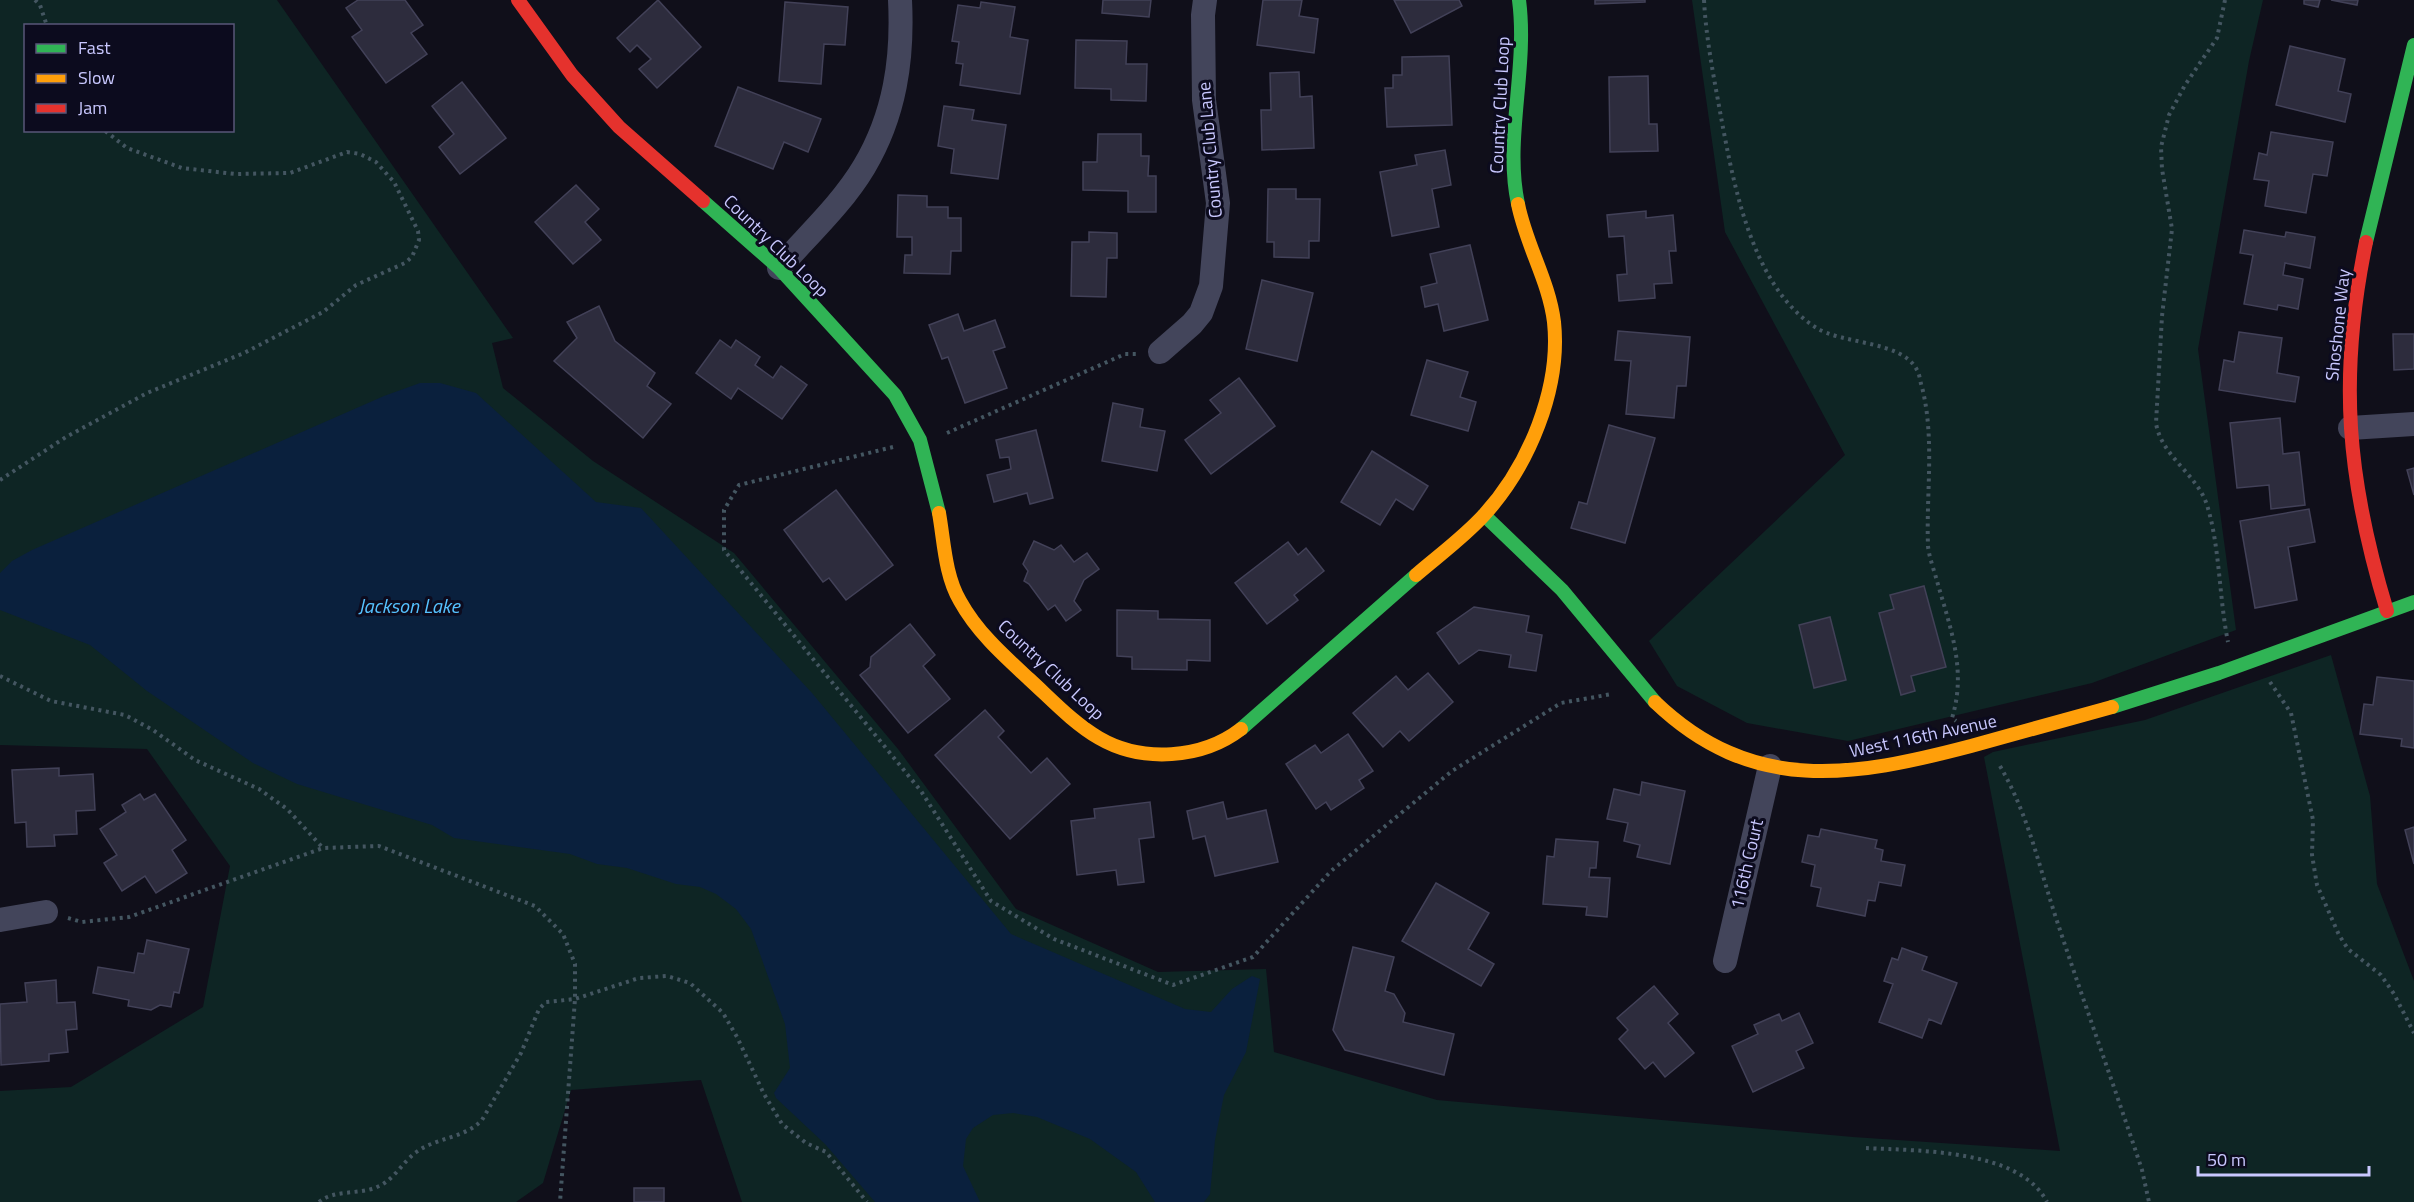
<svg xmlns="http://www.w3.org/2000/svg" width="2414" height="1202" font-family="'Titillium Web',sans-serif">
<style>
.green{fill:#0e2524;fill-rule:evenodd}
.water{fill:#0a203d}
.building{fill:#2d2c3d;stroke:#424158;stroke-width:1.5}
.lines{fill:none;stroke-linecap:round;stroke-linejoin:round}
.path{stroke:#445661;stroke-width:4;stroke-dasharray:3 4.5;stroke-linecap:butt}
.street{stroke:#43455b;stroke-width:24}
.fast{stroke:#30b455;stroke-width:14}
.slow{stroke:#ff9f0a;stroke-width:14}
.jam{stroke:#e5322d;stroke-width:14}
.labels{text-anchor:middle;stroke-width:6;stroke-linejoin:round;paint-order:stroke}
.street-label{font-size:18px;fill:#c9c8ff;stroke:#0c0b1e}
.water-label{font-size:20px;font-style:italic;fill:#56c2ff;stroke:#0c0b1e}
</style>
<rect width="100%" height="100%" fill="#100f1a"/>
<g class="green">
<path d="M0 0H277L513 338 492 343 503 388 593 461 734 553 898 749 1016 909 1158 972 1266 969 1274 1052 1437 1100 1853 1137 2060 1151 1984 757 1993 752 2145 720 2331 655 2370 796 2377 884 2414 981V1202H742L701 1080 571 1090 543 1183 516 1202H0V1091L71 1087 203 1007 230 866 147 749 0 745ZM26 26H232V130H26Z"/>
<polygon points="1692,0 2263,0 2249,61 2198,349 2236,630 2092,683 1848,741 1747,723 1677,686 1649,641 1845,455 1725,232"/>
</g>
<polygon class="water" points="420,383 440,383 476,393 596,502 641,508 812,693 1011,934 1185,1009 1211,1012 1232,989 1252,976 1260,979 1246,1052 1224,1095 1215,1140 1210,1194 1204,1202 1155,1202 1136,1172 1090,1139 1037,1117 1013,1113 993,1115 973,1128 966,1139 963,1166 980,1202 875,1202 825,1144 776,1098 774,1093 790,1068 785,1024 751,929 736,909 716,894 700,887 676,884 627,868 597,864 570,854 454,838 432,825 297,784 253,763 147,691 90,645 0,610 0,573 12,561 32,550 384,396"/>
<g class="building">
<polygon points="358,0 405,0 423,25 411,33 427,54 386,83 352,37 362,30 346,8"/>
<polygon points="658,0 701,47 657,88 639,69 651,59 637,45 630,52 617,38"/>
<polygon points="1103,0 1151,0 1149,17 1102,13"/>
<polygon points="1263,0 1302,0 1299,16 1318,19 1314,53 1257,45"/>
<polygon points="1394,0 1459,0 1462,6 1411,33"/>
<polygon points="1595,0 1645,0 1645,2 1595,4"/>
<polygon points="2304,0 2320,0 2318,7 2304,4"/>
<polygon points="2331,0 2358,0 2357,5"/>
<polygon points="785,2 848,7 845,45 824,44 821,84 779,81"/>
<polygon points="981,2 1015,7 1010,37 1028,40 1020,94 960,85 963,64 956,63 959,42 952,41 958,5 980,8"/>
<polygon points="1076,40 1127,41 1126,64 1147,64 1146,101 1111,100 1111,89 1075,88"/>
<polygon points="2290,46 2345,59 2338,91 2351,94 2345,122 2276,105"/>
<polygon points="1449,56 1452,125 1387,127 1385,88 1393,88 1393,75 1402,75 1402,57"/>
<polygon points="1299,72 1300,97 1312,96 1314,148 1262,150 1261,110 1271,110 1270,73"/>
<polygon points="1648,76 1649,124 1657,124 1658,151 1610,152 1609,77"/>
<polygon points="462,82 506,138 460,174 439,147 454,134 432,106"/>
<polygon points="738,87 821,119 808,152 784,142 773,169 715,146"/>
<polygon points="944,106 974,110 972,120 1006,125 998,179 951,173 954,149 938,146"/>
<polygon points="2271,132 2333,142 2327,176 2313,174 2306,213 2265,206 2269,181 2254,179 2259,153 2267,155"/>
<polygon points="1098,134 1141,134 1141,156 1149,156 1148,176 1156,176 1156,212 1128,212 1128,191 1083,190 1083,162 1097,162"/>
<polygon points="1445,150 1451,185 1432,189 1439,227 1392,236 1380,172 1417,165 1415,155"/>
<polygon points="576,185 599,209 585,222 601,240 573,264 535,222"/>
<polygon points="1268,189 1296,189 1296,199 1320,199 1319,241 1309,241 1309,258 1274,257 1274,242 1267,242"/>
<polygon points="898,195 927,196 927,207 948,207 948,218 961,218 961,251 951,251 950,274 904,273 905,255 912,255 912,237 897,237"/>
<polygon points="1646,211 1646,218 1673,215 1676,251 1669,251 1672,283 1654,284 1655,298 1619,301 1617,275 1627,274 1624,236 1609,237 1607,215"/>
<polygon points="2244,230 2285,237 2286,232 2315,237 2310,268 2285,263 2283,275 2303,279 2298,309 2278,305 2277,310 2244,304 2253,255 2240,253"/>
<polygon points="1089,232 1117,233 1117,258 1107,258 1106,297 1071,296 1072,242 1089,242"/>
<polygon points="1470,245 1488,320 1444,331 1438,304 1425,307 1421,287 1437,283 1430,254"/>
<polygon points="1262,280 1313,293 1297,361 1246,349"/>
<polygon points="599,306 615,341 655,373 647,386 671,404 643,438 554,361 577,338 567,322"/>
<polygon points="958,314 964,331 995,320 1005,347 993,351 1007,388 965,403 948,357 942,359 929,325"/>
<polygon points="1618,331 1690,337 1686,386 1677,386 1674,418 1626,414 1631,361 1615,360"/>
<polygon points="2239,332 2282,338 2277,373 2299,377 2295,402 2219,390 2224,360 2234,362"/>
<polygon points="2393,334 2414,334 2414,369 2394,370"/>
<polygon points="720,340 731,348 736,340 760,357 755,365 773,378 781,366 807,385 782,419 738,388 731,399 696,373"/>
<polygon points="1427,360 1468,372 1460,397 1476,402 1468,431 1411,415"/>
<polygon points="1239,378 1275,426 1211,474 1185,440 1221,413 1210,400"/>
<polygon points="1113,403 1143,409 1140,427 1165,431 1157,471 1102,461"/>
<polygon points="2280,418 2283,454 2299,452 2305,505 2271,509 2269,485 2237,488 2230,423"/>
<polygon points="1609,425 1655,438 1625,543 1571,528 1579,502 1587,504"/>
<polygon points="1036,430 1053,498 1030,504 1027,493 994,502 987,475 1011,469 1009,457 1000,458 996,440"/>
<polygon points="1372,451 1428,486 1413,510 1396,499 1380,525 1341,502"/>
<polygon points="2414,468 2414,495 2407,470"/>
<polygon points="836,490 893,565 846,600 829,578 823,582 784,530"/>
<polygon points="2309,509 2315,542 2288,547 2297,600 2255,608 2240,521"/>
<polygon points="1034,541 1054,550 1061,545 1074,562 1087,553 1099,569 1084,580 1074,601 1081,610 1066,621 1055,605 1048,610 1029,584 1024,581 1028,571 1023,564"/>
<polygon points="1288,542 1298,555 1306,548 1324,571 1294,595 1298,600 1267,624 1235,583"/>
<polygon points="1924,586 1946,667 1911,676 1915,691 1901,695 1879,613 1894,609 1890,595"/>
<polygon points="1474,607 1529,616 1526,632 1542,635 1536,671 1509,667 1511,655 1479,650 1459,664 1437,633"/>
<polygon points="1117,610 1158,611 1158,619 1210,620 1210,661 1187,660 1187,670 1132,669 1132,657 1117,656"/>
<polygon points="1830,617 1846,680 1814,688 1799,625"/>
<polygon points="910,624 935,655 923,666 950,699 908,733 860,675 870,667 871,657"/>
<polygon points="1428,673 1453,702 1409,741 1400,731 1383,747 1353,713 1396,676 1408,690"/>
<polygon points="2377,677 2414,681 2414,748 2401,746 2402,739 2360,734 2364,704 2373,705"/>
<polygon points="985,710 1004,731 998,737 1031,773 1047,758 1070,784 1010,839 935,755"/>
<polygon points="1348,734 1373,771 1359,780 1364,788 1331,810 1326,802 1316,809 1286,764 1315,745 1321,753"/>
<polygon points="59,768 59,776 93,774 95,810 76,811 77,834 54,835 55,846 27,847 26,822 15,823 12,770"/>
<polygon points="1642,782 1685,791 1670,864 1637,857 1640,845 1624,841 1628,823 1607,819 1614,789 1640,795"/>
<polygon points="140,794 144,800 155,794 186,840 172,850 187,873 156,893 145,876 122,891 104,863 117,855 100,829 126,812 122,805"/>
<polygon points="1150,802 1154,837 1139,839 1144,882 1118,885 1116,870 1077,875 1071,821 1095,818 1094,809"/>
<polygon points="1223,802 1227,819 1266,810 1278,862 1215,876 1205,836 1193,839 1187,811"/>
<polygon points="2414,827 2414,864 2405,830"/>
<polygon points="1821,829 1877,840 1875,848 1883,850 1881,861 1905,865 1901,886 1879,882 1875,901 1868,900 1865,916 1817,906 1821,888 1811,886 1815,865 1802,862 1808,835 1819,837"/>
<polygon points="1556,839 1598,842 1596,868 1590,868 1589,877 1610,878 1607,917 1586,915 1587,907 1543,904 1547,856 1554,857"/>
<polygon points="1436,883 1489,913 1468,949 1494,964 1481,986 1402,941"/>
<polygon points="147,940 189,949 179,993 174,992 171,1007 160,1005 151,1010 128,1006 129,1000 93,993 98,967 134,973 138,953 144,954"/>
<polygon points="1353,947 1394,957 1385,991 1394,994 1405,1013 1403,1022 1454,1034 1444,1075 1345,1050 1333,1030"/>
<polygon points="1902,948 1927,957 1922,970 1957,983 1941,1024 1929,1019 1922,1038 1879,1022 1893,984 1884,981 1892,958 1898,960"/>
<polygon points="56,980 57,1003 75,1002 77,1029 66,1030 68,1052 49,1054 49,1061 1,1065 0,1004 27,1002 25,983"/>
<polygon points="1654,986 1678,1014 1668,1023 1694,1053 1665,1077 1653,1062 1645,1069 1619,1039 1628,1030 1617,1018"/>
<polygon points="1799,1013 1813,1043 1796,1051 1804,1068 1753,1092 1732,1046 1758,1034 1754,1025 1779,1014 1782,1021"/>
<rect x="634" y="1188" width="30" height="14"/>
</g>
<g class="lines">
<g class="path">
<polyline points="35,0 40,5 47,26"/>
<path d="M1704 0C1706 39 1714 78 1721 117 1734 186 1752 286 1815 327 1842 345 1902 340 1917 370 1920 375 1920 382 1922 387 1935 439 1926 493 1928 546 1929 557 1934 570 1937 581 1950 627 1967 670 1952 718L1956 721"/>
<path d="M2225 0 2217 38 2185 85 2169 115 2161 147 2162 169 2172 229 2162 316 2156 423C2161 456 2197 474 2207 505 2220 547 2219 598 2228 642"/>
<polyline points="947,433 1125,354 1138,354"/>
<polyline points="893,447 739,485 724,510 724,550 921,791 991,901 1054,939 1173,985 1253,957 1331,871 1452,771 1561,703 1612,694"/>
<polyline points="0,480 66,437 147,393 244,353 323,312 356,285 405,263 412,257 419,240 418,231 394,182 376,162 360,154 347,152 290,173 235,174 182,168 127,148 104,130"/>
<polyline points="0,676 51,701 125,715 153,730 195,760 259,789 287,809 323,848"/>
<polyline points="2270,682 2291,713 2313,820 2312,855 2317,885 2339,935 2348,949 2381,975 2394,994 2414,1033"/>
<path d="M2000 766C2030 818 2039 868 2058 924 2085 1006 2115 1088 2142 1170L2149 1202"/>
<polyline points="68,918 82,922 129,917 323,848 379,846 535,906 563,934 575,964 575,999 560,1202"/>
<path d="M1866 1148C1919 1151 2020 1149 2047 1202"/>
<path d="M319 1202C335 1189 359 1195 377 1187 393 1181 402 1163 415 1153 436 1137 464 1139 482 1120L521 1053 539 1009 546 1002 575 999 639 978 667 976 690 983 723 1013 737 1037 764 1094 782 1124 806 1143 826 1152 867 1202"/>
</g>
<g class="street">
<path d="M779 268C807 236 842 204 864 167 895 115 903 59 900 0"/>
<polyline points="1160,352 1192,324 1201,313 1211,286 1218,203 1204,100 1203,15 1205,0"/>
<polyline points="2350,428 2414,424"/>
<polyline points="0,920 46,912"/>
<polyline points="1725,961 1770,766"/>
</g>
<g class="fast">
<polyline points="703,201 779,268 895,395 920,440 939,513"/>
<path d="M1518 204C1504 140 1528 68 1519 0"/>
<polyline points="2366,242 2414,45"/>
<polyline points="1484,515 1562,590 1655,702"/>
<polyline points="2112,707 2219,673 2414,602"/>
<polyline points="1241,729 1416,575"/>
</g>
<g class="slow">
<path d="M939 513C944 541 945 576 960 601 977 632 1004 656 1029 679 1051 699 1073 723 1099 738 1142 763 1202 759 1241 729"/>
<path d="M1416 575C1438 556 1464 537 1484 515 1529 466 1561 388 1554 322 1549 281 1526 245 1518 204"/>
<path d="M1655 702C1752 795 1853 777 1971 746 2018 733 2065 720 2112 707"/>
</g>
<g class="jam">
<polyline points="518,0 572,75 619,127 703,201"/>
<path d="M2366 242C2338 378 2347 479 2387 611"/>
</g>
</g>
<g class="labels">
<g class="street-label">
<text transform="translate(1500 105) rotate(-87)" y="6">Country Club Loop</text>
<text transform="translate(1210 150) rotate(-95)" y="6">Country Club Lane</text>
<text transform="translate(776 246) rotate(44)" y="6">Country Club Loop</text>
<text transform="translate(2338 325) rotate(-84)" y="6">Shoshone Way</text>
<text transform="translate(1051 670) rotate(43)" y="6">Country Club Loop</text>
<text transform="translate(1923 736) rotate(-12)" y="6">West 116th Avenue</text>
<text transform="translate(1747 864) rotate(-77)" y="6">116th Court</text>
</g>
<g class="water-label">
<text x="409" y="613">Jackson Lake</text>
</g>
</g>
<rect x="24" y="24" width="210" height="108" fill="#0c0b1e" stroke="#585778" stroke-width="1.5"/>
<rect x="36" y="44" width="30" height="9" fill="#30b455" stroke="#585778" stroke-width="1.5"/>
<text x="78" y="54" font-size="18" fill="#c9c8ff">Fast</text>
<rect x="36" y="74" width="30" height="9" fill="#ff9f0a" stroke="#585778" stroke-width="1.5"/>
<text x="78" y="84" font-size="18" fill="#c9c8ff">Slow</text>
<rect x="36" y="104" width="30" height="9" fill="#e5322d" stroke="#585778" stroke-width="1.5"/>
<text x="78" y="114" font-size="18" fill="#c9c8ff">Jam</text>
<path d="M2198 1166v9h171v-9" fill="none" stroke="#c9c8ff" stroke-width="3"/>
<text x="2207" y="1166" font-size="18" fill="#c9c8ff" stroke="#0c0b1e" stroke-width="4.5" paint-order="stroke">50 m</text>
</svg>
